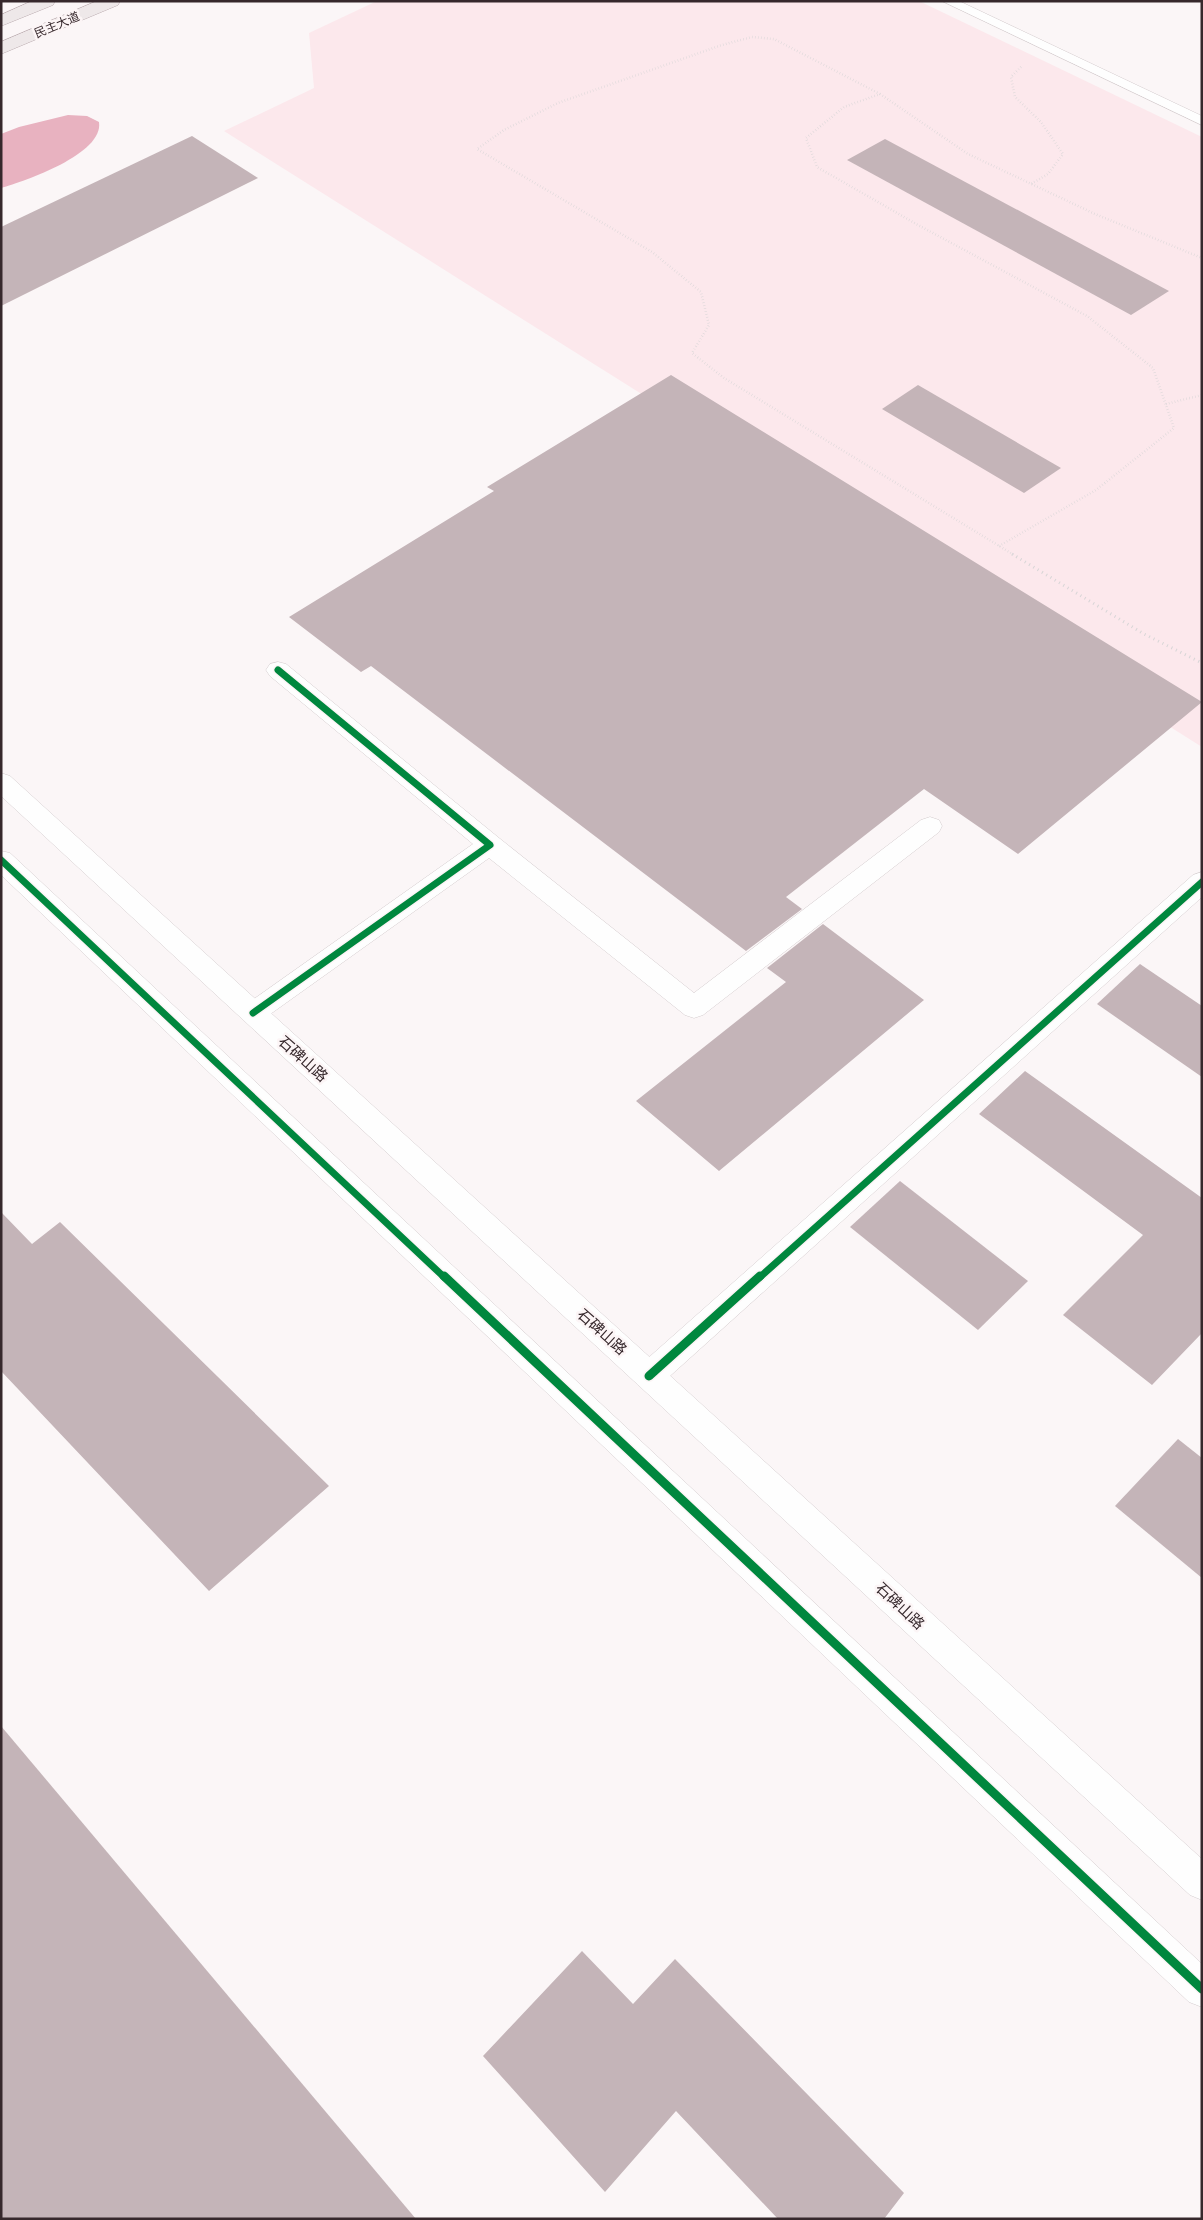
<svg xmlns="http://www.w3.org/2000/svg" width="1203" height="2220" font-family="'Roboto Condensed','Noto Sans SC',sans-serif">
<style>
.green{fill:#fce8ec}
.water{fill:#e8b2c0}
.building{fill:#c4b4b8}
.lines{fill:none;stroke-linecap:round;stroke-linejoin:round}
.lane-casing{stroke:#d4ccce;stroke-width:1}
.street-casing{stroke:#d4ccce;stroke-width:1}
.secondary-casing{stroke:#d4ccce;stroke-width:1}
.primary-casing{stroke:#baabaf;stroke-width:1}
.path-far1{stroke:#d7d5d6;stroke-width:2.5;stroke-dasharray:0.5 2.5;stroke-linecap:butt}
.path{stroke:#d7d5d6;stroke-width:3;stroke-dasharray:1 4;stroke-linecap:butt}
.lane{fill:#fefefe;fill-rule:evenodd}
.street{fill:#fefefe;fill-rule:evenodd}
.secondary{fill:#fefefe;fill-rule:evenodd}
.primary{fill:#eee8e9;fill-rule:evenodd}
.cycleway-far1-casing{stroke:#fcf5f6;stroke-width:10}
.cycleway-casing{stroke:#fcf5f6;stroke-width:12}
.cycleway-far1{stroke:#00873e;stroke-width:7}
.cycleway{stroke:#00873e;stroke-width:9}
.labels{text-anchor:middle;stroke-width:5;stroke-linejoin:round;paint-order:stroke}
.far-street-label{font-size:12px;fill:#36282c;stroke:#fcf5f6}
.street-label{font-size:15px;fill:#36282c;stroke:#fcf5f6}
</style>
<rect width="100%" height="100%" fill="#fbf6f7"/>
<polygon class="green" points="377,1 919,1 1202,137 1202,747 224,131 314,88 309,33"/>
<path class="water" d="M68 115 87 116 99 122C104 154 25 181 1 188V134L19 127Z"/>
<g class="building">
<polygon points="192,136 258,178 1,306 1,227"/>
<polygon points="885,139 1169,291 1131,315 847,160"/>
<polygon points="671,375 1202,702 1018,854 924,789 786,897 802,909 746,951 371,666 361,672 289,617 494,491 487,487"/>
<polygon points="918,385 1061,468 1024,493 882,409"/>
<polygon points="823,924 924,1000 719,1171 636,1101 786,982 767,968"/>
<polygon points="1140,964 1202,1006 1202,1077 1097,1004"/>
<polygon points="1025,1071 1202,1198 1202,1333 1152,1385 1063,1315 1143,1235 979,1114"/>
<polygon points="900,1181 1028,1281 978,1330 850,1227"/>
<polygon points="1,1212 32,1244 60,1222 329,1486 209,1591 1,1371"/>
<polygon points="1178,1439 1202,1458 1202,1578 1115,1506"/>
<polygon points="1,1726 416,2219 1,2219"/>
<polygon points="582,1951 633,2004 675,1959 904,2193 884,2219 778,2219 676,2111 605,2192 483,2056"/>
</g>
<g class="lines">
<defs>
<polygon id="lane" points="942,1 959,1 1202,116 1202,125"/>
<g id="street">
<polygon points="278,662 286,664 499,838 694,993 921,820 930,817 939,820 942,826 939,832 703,1015 694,1018 685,1015 489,858 262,1020 253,1024 244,1020 240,1013 244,1006 473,844 270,676 266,670 270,664"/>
<polygon points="1202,872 1202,897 660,1385 649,1389 638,1385 634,1376 638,1367 1193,875"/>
</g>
<g id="secondary">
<polygon points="1,773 10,776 1202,1859 1202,1900 1190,1895 1,796"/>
<polygon points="1,851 10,853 1202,1964 1202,2007 1189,2002 1,875"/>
</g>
<g id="primary">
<polygon points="32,1 55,1 53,5 1,26 1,15"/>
<polygon points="97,1 120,1 118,5 1,54 1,42"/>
</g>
</defs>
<use href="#lane" class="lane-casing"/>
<use href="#street" class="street-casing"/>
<use href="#secondary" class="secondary-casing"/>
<use href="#primary" class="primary-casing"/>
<g class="path-far1">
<polyline points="1021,67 1011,77 1015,97 1041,122 1063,154 1048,174 1031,184"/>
<polyline points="880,94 774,39 752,37 722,45 558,103 504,130 477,149 652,252 701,292 709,325 692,353 724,378 1014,555"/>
<polyline points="1166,404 1202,395"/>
<polyline points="999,546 1096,490 1174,428 1153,368 1087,316 918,225 817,167 806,138 844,107 880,94 968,154 1095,214 1202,258"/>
</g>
<polyline class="path" points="1012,554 1144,634 1202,663"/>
<use href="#lane" class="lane"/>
<use href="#street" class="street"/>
<use href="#secondary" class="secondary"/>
<use href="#primary" class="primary"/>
<defs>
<g id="cycleway-far1">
<polyline points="1,860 445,1278"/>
<polyline points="253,1013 490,845 278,670"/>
<polyline points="759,1278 1202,882"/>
</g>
<g id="cycleway">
<polyline points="444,1276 1202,1989"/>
<polyline points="649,1376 760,1276"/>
</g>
</defs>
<use href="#cycleway-far1" class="cycleway-far1-casing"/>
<use href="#cycleway" class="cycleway-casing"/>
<use href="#cycleway-far1" class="cycleway-far1"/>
<use href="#cycleway" class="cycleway"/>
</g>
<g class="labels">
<g class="far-street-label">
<text transform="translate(57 25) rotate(-23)" y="4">民主大道</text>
</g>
<g class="street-label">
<text transform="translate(303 1059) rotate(42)" y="5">石碑山路</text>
<text transform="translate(602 1332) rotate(42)" y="5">石碑山路</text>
<text transform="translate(900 1606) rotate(43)" y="5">石碑山路</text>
</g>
</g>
<rect width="1203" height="2220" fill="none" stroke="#36282c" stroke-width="5"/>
</svg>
